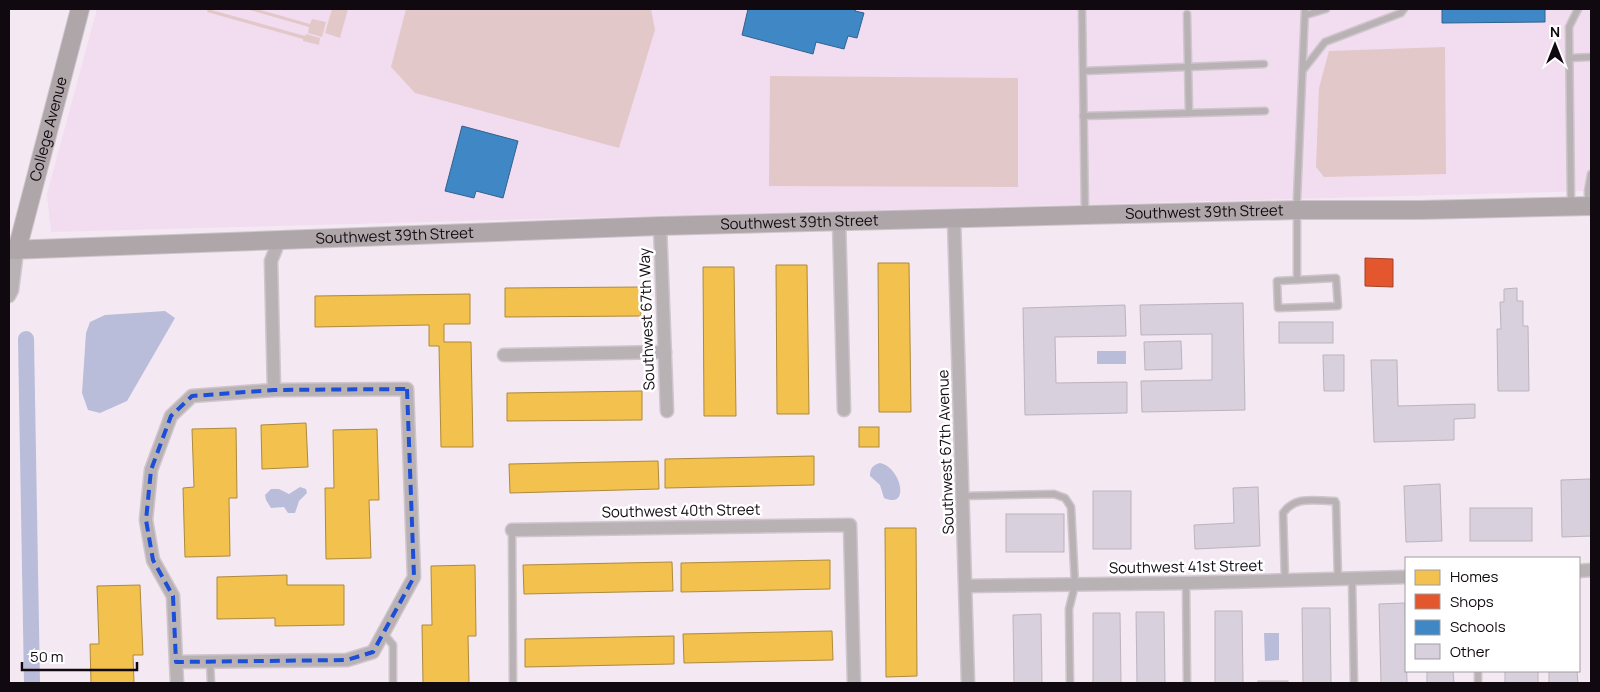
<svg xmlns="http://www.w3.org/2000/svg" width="1600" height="692" font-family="Manrope,sans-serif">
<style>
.built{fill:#f2dcef}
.green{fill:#e3c8c9}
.water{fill:#b9bdda}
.homes{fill:#f2c14e;stroke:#ae8a3b}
.shops{fill:#e4572e;stroke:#a54025}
.schools{fill:#3f88c5;stroke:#31628f}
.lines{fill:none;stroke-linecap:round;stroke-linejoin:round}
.canal{stroke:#b9bdda;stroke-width:16}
.building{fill:#d8d0dd;stroke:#bbb4bd}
.lane-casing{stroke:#cfc5cd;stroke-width:9}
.street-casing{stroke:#cfc5cd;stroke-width:15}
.secondary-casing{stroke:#cfc5cd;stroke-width:20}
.lane{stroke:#b9b2b4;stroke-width:6}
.street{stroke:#b9b2b4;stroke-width:12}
.secondary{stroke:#afa6a9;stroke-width:18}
.marked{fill:none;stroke:#1d4ed8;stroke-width:4;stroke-dasharray:10 6;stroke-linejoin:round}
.labels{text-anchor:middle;stroke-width:5;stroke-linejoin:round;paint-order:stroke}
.street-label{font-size:15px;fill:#110910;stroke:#fff}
</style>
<rect width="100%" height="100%" fill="#f4e8f2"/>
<polygon class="built" points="97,9 1591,9 1591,191 51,232 47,194"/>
<g class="green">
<polygon points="208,9 305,36 306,34 320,38 319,45 303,41 303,39 207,12"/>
<polygon points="246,9 257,9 310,24 312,19 326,22 322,37 308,33 309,27"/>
<polygon points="332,9 348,9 340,38 325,33"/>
<polygon points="406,9 651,9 655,30 619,148 415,93 391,67"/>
<polygon points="1445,47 1446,174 1324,177 1316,167 1319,88 1329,51"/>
<polygon points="770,76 1018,78 1018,187 769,186"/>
</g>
<g class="water">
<polygon points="165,311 175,318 127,401 100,413 88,410 82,393 86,333 90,322 105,315"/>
<rect x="1097" y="351" width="29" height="13"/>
<path d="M880 463C901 467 911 510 884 498L880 485 870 476C870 468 873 465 880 463Z"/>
<polygon points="300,487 306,489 307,493 299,501 295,513 288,513 284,507 271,508 266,500 265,495 271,489 279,489 289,494"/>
<polygon points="1264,633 1279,633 1279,660 1265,661"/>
</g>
<g class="homes">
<polygon points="878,263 909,263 911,412 879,412"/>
<polygon points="776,265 807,265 809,414 777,414"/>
<polygon points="703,267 734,267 736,416 704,416"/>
<polygon points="641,287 641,316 505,317 505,288"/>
<polygon points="470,294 470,324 444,324 444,342 471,342 473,447 441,447 439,346 429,346 429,325 315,327 315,296"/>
<polygon points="642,391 642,420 507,421 507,393"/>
<polygon points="306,423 308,467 262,469 261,425"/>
<rect x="859" y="427" width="20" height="20"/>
<polygon points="236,428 237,498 229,498 230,556 185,557 183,488 194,487 192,429"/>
<polygon points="377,429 379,500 369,500 371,558 326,559 325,488 334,488 333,430"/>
<polygon points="814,456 814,485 665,488 665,459"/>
<polygon points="658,461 659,489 510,493 509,464"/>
<polygon points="885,528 916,528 917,676 886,677"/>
<polygon points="830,560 830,589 681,592 681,563"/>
<polygon points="672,562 673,591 524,594 523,565"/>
<polygon points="475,565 476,636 468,636 469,683 423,683 422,625 432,625 431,566"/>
<polygon points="287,575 287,585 344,585 344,625 275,626 275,618 217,619 217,577"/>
<polygon points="140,585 143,655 133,655 134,683 91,683 90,644 99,644 97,586"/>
<polygon points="832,631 833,660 684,663 683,634"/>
<polygon points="674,636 674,664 525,667 525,639"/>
</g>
<polygon class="shops" points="1365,258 1393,259 1393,287 1365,286"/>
<g class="schools">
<polygon points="748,9 856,9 855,11 864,13 857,38 848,36 844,49 816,42 813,54 742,35"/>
<polygon points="1442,9 1545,9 1545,22 1442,23"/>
<polygon points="462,126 518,141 503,198 476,191 474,198 445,191"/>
</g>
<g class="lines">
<polyline class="canal" points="26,339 32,683"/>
</g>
<g class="building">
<polygon points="1517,288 1517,301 1523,301 1523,326 1528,326 1529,391 1498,391 1497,329 1501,329 1500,302 1504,302 1504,289"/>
<polygon points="1243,303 1245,410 1142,412 1141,381 1212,380 1212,334 1141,335 1140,305"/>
<polygon points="1125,305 1126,336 1055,337 1056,383 1127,382 1127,413 1025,415 1023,308"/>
<rect x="1279" y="322" width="54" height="21"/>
<polygon points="1181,341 1182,369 1145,370 1144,342"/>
<polygon points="1323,355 1344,355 1344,391 1324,391"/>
<polygon points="1371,360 1397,360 1398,406 1475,404 1475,418 1454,419 1454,440 1374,442"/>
<polygon points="1591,479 1591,536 1562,537 1561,480"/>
<polygon points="1440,484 1442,541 1406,542 1404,486"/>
<polygon points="1258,487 1260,546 1195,549 1194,525 1234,523 1233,488"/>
<rect x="1093" y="491" width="38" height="58"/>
<rect x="1470" y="508" width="62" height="33"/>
<rect x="1006" y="514" width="58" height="38"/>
<polygon points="1405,603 1407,683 1381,683 1379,604"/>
<polygon points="1302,608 1330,608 1331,683 1303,683"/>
<polygon points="1215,611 1242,611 1243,683 1215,683"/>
<polygon points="1136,612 1164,612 1165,683 1137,683"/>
<polygon points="1093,613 1120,613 1121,683 1093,683"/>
<polygon points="1041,614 1042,683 1014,683 1013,615"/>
<polygon points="1427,671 1453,671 1454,683 1427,683"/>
<rect x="1505" y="671" width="33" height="12"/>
<polygon points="1549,671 1577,671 1578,683 1549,683"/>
<rect x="1258" y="681" width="30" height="2"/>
</g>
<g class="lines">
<defs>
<g id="lane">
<polyline points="1082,9 1085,213"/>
<polyline points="1187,14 1189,113"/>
<polyline points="1306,15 1326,9"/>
<polyline points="1570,58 1591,57"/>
<polyline points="1303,70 1325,42 1401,13 1404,9"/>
<polyline points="1084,71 1264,64"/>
<polyline points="1083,116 1265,111"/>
<polyline points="1571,205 1569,27 1578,9"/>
<polyline points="1588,205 1588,191 1591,174"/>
<polygon points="1336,278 1338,306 1278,308 1277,281"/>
<polyline points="1297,280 1297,199 1305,9"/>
<polyline points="963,496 1054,494 1065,498 1071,507 1075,585 1069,609 1070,683"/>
<polyline points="512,530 513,683"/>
<polyline points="1352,579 1354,683"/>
<path d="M1285 581 1283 513C1296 495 1315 501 1335 501L1336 503 1338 580"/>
<polyline points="1186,583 1187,683"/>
<polyline points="383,633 393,645 393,683"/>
<polyline points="210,661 211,683"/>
<polyline points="1478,671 1478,683"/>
</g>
<g id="street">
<polyline points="954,219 968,683"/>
<polyline points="839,221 844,410"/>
<polyline points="660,226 667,411"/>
<polyline points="9,296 12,290 17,250"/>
<polyline points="504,355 665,352"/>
<polyline points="274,390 407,389 414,577 373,652 347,660 176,662 173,596 153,560 146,520 151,470 171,416 192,396 274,390 271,261 279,241"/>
<polyline points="512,530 850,525 854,683"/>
<polyline points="1579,571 1591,570"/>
<polyline points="966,586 1186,583 1406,577"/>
<polyline points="176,662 177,683"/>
</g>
<g id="secondary">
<path id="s1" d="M9 250 660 226 1085 215 1298 210H1420L1591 206"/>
<path id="s2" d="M17 250 80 9"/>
</g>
</defs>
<use href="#lane" class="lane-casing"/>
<use href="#street" class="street-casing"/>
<use href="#secondary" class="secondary-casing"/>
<use href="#lane" class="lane"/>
<use href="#street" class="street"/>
<use href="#secondary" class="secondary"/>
</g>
<path class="marked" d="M407 389 414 577 373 652 347 660 176 662 173 596 153 560 146 520 151 470 171 416 192 396 274 390Z"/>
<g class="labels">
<g class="street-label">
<text dy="5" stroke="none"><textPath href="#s2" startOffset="125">College Avenue</textPath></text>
<text dy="5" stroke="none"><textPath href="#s1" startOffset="1196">Southwest 39th Street</textPath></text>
<text dy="5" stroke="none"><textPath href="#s1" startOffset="791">Southwest 39th Street</textPath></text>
<text dy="5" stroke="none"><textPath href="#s1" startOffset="386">Southwest 39th Street</textPath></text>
<text transform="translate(647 319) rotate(-92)" y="5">Southwest 67th Way</text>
<text transform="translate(946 452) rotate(-92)" y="5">Southwest 67th Avenue</text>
<text transform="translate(681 511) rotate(-1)" y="5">Southwest 40th Street</text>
<text transform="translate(1186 567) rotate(-1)" y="5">Southwest 41st Street</text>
</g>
</g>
<rect width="1600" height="692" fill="none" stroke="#110910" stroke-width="20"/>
<rect x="1405" y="557" width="175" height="115" fill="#ffffff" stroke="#a09d9f"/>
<rect x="1415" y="570" width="25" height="15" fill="#f2c14e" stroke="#a09d9f"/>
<text x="1450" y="582" font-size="15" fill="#110910">Homes</text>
<rect x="1415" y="594" width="25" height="15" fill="#e4572e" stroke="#a09d9f"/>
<text x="1450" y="607" font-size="15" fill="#110910">Shops</text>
<rect x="1415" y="620" width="25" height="15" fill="#3f88c5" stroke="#a09d9f"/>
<text x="1450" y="632" font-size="15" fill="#110910">Schools</text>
<rect x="1415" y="644" width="25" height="15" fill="#d8d0dd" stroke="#a09d9f"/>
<text x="1450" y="657" font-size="15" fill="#110910">Other</text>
<g transform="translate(1555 45)" stroke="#ffffff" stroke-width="4" paint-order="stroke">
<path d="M0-4L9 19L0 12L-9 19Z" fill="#110910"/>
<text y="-8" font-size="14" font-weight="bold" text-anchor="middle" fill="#110910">N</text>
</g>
<path d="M22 662v8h115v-8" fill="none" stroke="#110910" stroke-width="2.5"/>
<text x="30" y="662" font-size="15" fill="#110910" stroke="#ffffff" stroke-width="4" paint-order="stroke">50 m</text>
</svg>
